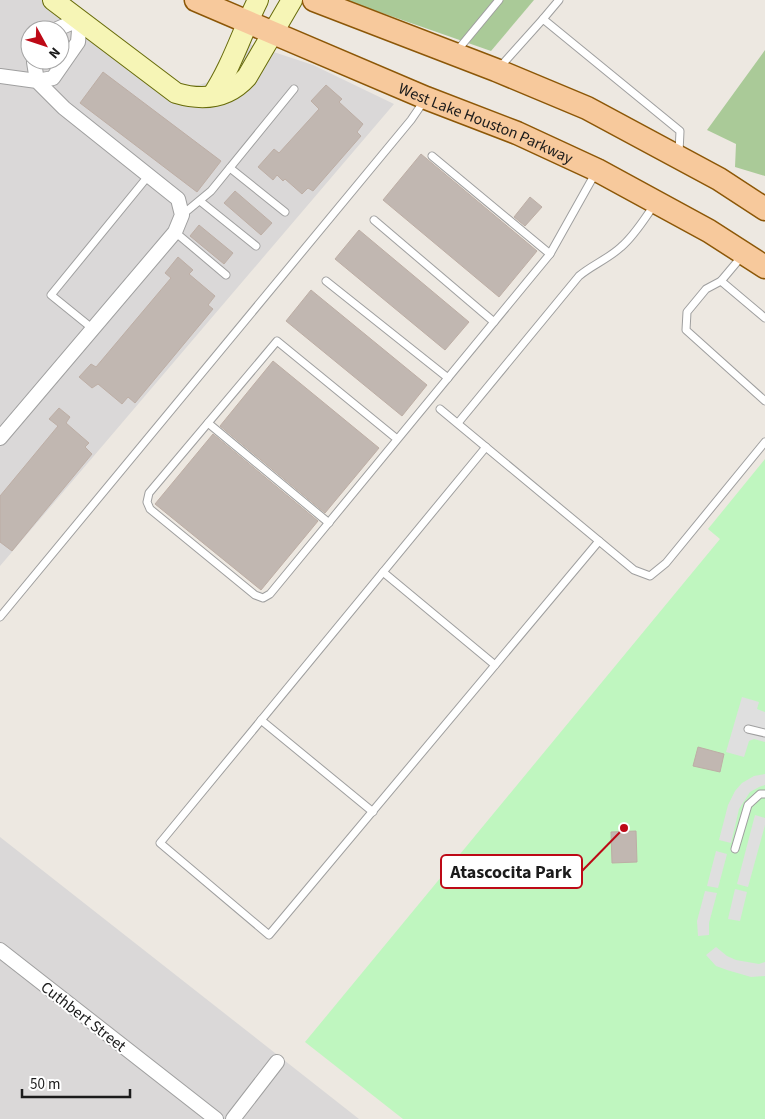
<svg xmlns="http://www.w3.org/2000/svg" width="765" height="1119" font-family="'Source Sans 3',sans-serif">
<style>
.residential{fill:#dad8d8;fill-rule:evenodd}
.forest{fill:#aaca98}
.park{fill:#bff6bf}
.parking{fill:#dfdfdf}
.building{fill:#c1b7b1;stroke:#bdaea5}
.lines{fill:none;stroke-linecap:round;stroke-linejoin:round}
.lane-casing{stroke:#9f9f9f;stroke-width:9}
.street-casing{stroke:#9f9f9f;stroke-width:16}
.secondary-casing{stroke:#676b0a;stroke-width:22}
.primary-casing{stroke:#8c5707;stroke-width:25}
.lane{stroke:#fff;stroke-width:7}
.street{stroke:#fff;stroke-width:14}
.secondary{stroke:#f6f5b6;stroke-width:20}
.primary{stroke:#f7c99c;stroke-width:22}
.labels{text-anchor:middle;stroke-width:4;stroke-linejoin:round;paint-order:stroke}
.street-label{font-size:16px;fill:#1b1b1b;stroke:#fff}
.leader{fill:none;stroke:#bd0916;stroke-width:2}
.callout-dot{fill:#bd0916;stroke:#fff;stroke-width:2}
.callout{fill:#fff;stroke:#bd0916;stroke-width:2}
.callout-label{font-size:18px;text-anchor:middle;font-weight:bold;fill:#1b1b1b}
</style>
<rect width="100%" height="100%" fill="#ede8e1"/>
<g class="residential">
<path d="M0 0H55L187 89 217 79 234 39 313 65 394 104 0 566ZM30 30H60V60H30Z"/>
<polygon points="0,837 359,1119 0,1119"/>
</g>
<g class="forest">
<polygon points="345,0 534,0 491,51"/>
<polygon points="765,50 765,176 735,167 736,144 707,130"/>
</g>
<polygon class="park" points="765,459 765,1119 403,1119 305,1042 720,539 708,529"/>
<g class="parking">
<polygon points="742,697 759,702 757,709 765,712 765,742 754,739 749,741 744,757 726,752"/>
<polygon points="765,774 765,785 759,787 750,792 739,809 731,843 719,840 728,805 735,791 742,783 754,776"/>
<polygon points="755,815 765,818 765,825 748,887 737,884"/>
<polygon points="716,851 727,854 718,888 707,886"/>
<polygon points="735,889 747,892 740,921 728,919"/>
<polygon points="705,891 717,893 709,923 709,935 698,936 697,921"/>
<polygon points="716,947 727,956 736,960 759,964 765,962 765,976 751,977 727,970 716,966 706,955"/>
</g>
<g class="building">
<polygon points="103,72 221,161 197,192 80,103"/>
<polygon points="326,85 342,99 339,102 363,124 357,132 361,136 313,191 308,188 302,194 285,179 283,181 277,175 273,180 258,167 274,149 279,153 319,109 311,101"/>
<polygon points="421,154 537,251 499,297 383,200"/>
<polygon points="235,191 272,223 261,235 224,203"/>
<polygon points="530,197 542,207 525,226 514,217"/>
<polygon points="199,225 233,253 224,264 190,236"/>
<polygon points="359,230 469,322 445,350 335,259"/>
<polygon points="178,257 193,270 189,274 215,296 208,305 213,309 135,403 128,397 122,404 98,384 92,388 79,377 91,364 96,367 171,278 165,273"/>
<polygon points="311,290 427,385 402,416 286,321"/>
<polygon points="273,361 379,448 325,513 220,426"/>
<polygon points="59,408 70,417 66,423 89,443 85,447 92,454 12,551 0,542 0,496 58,426 49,419"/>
<polygon points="213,434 318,521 261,590 155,504"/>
<polygon points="698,747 724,754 720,772 693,766"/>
<polygon points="636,831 637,862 612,863 611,832"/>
</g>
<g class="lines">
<defs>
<g id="lane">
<polyline points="543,19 559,0"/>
<polyline points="456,52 499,0"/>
<polyline points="500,67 543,19 680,131 679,153"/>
<polyline points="432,156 550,254"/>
<polyline points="230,168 285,212"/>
<polyline points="200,201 256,246"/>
<polyline points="182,215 211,191 294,89"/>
<polyline points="374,220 494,322"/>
<polyline points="175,232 226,275"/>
<polyline points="742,256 721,281 706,289 687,312 686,330 765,401"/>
<polyline points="326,281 448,378"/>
<polyline points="721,281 765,318"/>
<polyline points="93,329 51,295 149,175"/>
<polyline points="440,409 634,570 650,576 666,563 765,442"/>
<polyline points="208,423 329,523"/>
<path d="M458 423 579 276C592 265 608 259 621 247 635 235 644 219 655 204"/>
<polyline points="397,439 277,341 149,493 147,502 150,509 255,595 263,598 270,594 550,254 596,172"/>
<polyline points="486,447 160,843 269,935 599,541"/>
<polyline points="383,572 495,665"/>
<polyline points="0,617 411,120 424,101"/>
<polyline points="261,720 373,812"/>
<polyline points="748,729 765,733"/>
<polyline points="735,849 748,805 760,794 765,794"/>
</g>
<g id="street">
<polyline points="35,60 34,62 37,81 53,78 78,42 80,19 55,30"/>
<polyline points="0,76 37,81 64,108 178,199 182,215 175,232 0,438"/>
<polyline points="0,950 216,1119"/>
<polyline points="233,1119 277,1062"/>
</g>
<g id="secondary">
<path d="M53 0 176 93C203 101 228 98 247 77L292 0"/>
<path d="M212 96C232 66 242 32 258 0"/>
</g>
<g id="primary">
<path id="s1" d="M196 0 426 98 517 133 597 170 709 231 765 267"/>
<polyline points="314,0 496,70 587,108 719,179 765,209"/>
</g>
</defs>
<use href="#lane" class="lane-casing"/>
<use href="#street" class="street-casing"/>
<use href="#secondary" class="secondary-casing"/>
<use href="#primary" class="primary-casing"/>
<use href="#lane" class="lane"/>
<use href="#street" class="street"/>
<use href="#secondary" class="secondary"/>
<use href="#primary" class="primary"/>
</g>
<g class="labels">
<g class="street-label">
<text dy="6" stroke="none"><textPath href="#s1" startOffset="315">West Lake Houston Parkway</textPath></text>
<text transform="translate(84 1016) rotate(38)" y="6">Cuthbert Street</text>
</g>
</g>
<path class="leader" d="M624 828L582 871"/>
<circle class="callout-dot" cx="624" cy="828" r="5"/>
<rect class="callout" x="441" y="855" width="141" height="33" rx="5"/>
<g class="callout-label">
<text x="511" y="878">Atascocita Park</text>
</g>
<g transform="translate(45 45) rotate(130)"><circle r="24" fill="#ffffff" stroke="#a4a4a4"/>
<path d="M0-4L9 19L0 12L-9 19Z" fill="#bd0916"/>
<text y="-8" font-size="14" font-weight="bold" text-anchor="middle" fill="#1b1b1b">N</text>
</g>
<path d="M22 1089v8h108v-8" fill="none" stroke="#1b1b1b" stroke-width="2.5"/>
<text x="30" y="1089" font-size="15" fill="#1b1b1b" stroke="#ffffff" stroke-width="4" paint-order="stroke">50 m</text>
</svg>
